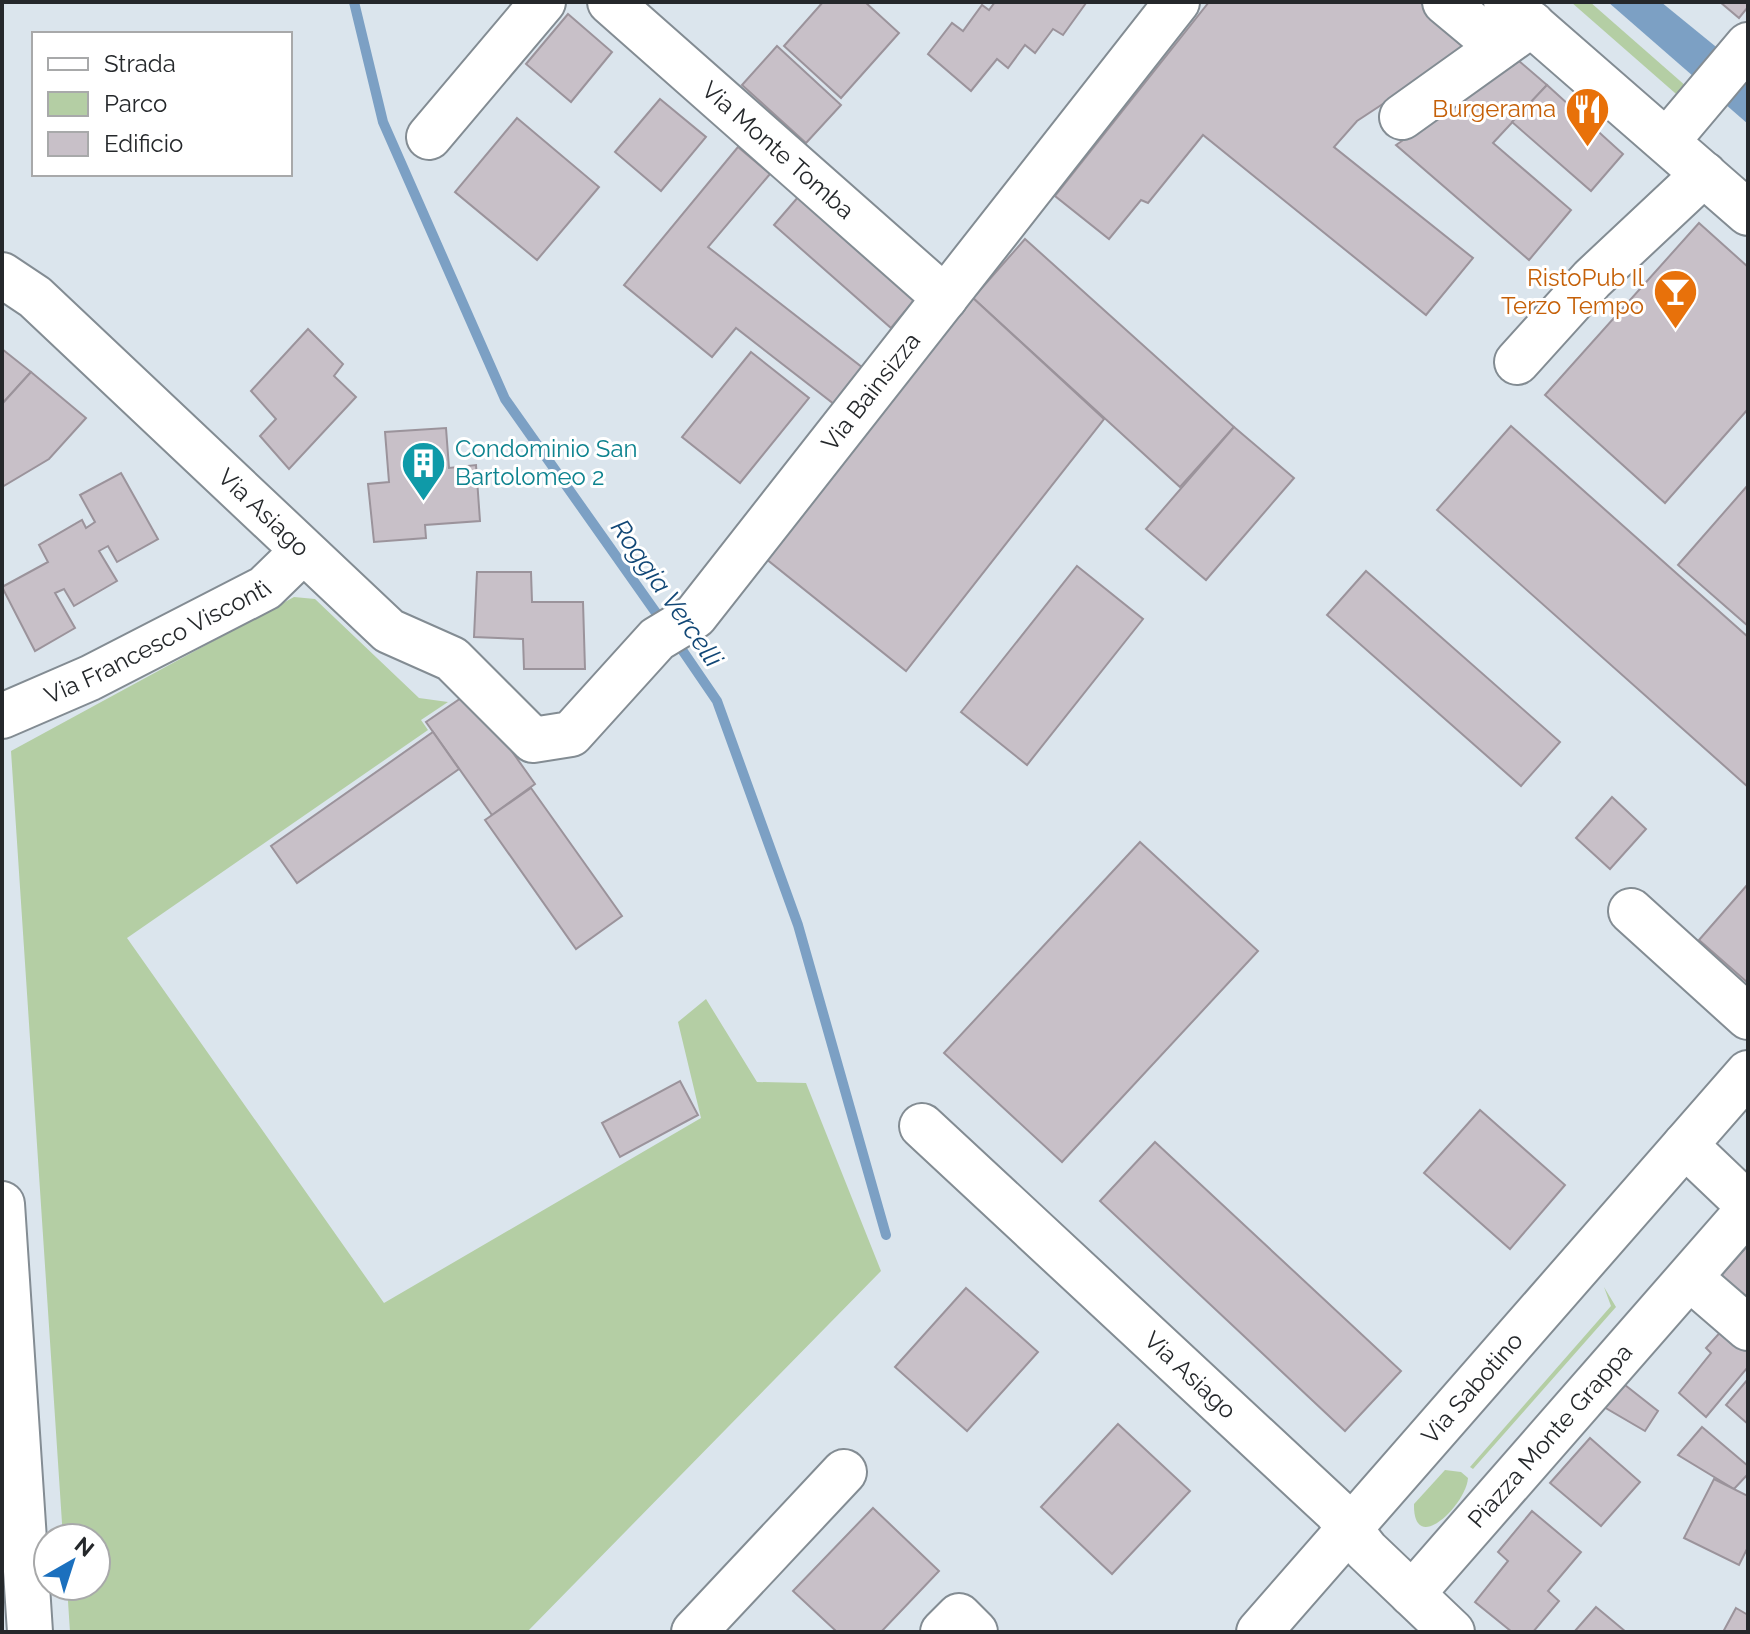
<svg xmlns="http://www.w3.org/2000/svg" width="1750" height="1634" font-family="Raleway,sans-serif">
<style>
.green{fill:#b4cea4}
.water{fill:#7ca0c4}
.lines{fill:none;stroke-linecap:round;stroke-linejoin:round}
.stream{stroke:#7ca0c4;stroke-width:10}
.building{fill:#c8c0c8;stroke:#9b939b;stroke-width:2}
.minor-casing{stroke:#838c93;stroke-width:48}
.major-casing{stroke:#838c93;stroke-width:48}
.minor{stroke:#fff;stroke-width:44}
.major{stroke:#fff;stroke-width:44}
.labels{text-anchor:middle;stroke-width:6;stroke-linejoin:round;paint-order:stroke}
.food-label{font-size:24px;fill:#c56008;stroke:#fff;text-anchor:end}
.street-label{font-size:24px;fill:#25282b;stroke:#fff}
.culture-label{font-size:24px;fill:#0d838f;stroke:#fff;text-anchor:start}
.water-label{font-size:26px;font-style:italic;fill:#114776;stroke:#fff}
</style>
<rect width="100%" height="100%" fill="#dbe5ed"/>
<g class="green">
<polygon points="1571,2 1590,2 1695,94 1683,100"/>
<polygon points="294,597 315,599 419,698 448,702 421,720 428,730 127,938 384,1303 701,1118 678,1022 706,999 757,1082 806,1083 881,1271 527,1632 70,1632 67,1586 96,1586 96,1538 63,1538 11,751"/>
<polygon points="1604,1287 1616,1307 1473,1469 1470,1467 1611,1306"/>
<path d="M1445 1470 1461 1472 1468 1478C1466 1505 1413 1557 1414 1504Z"/>
</g>
<polygon class="water" points="1608,2 1661,2 1742,68 1748,74 1748,124"/>
<g class="lines">
<g class="stream">
<polyline points="354,2 383,122 505,399 664,624"/>
<polyline points="676,641 717,701 798,925 886,1235"/>
</g>
</g>
<g class="building">
<polygon points="823,2 865,2 899,33 841,98 784,46"/>
<polygon points="995,2 1086,3 1063,35 1053,29 1035,53 1025,45 1008,68 997,59 971,91 928,54 952,23 963,31 982,5 989,10"/>
<polygon points="1209,2 1420,2 1471,46 1357,121 1334,147 1473,258 1426,315 1203,135 1148,203 1141,200 1109,239 1055,196"/>
<polygon points="1720,2 1748,2 1748,7 1739,18"/>
<polygon points="568,14 612,52 571,102 526,64"/>
<polygon points="777,46 841,105 806,143 742,85"/>
<polygon points="1519,61 1547,85 1493,143 1571,210 1529,260 1396,145"/>
<polygon points="1547,85 1623,154 1591,191 1512,122"/>
<polygon points="660,99 706,137 661,191 615,152"/>
<polygon points="517,118 599,187 537,260 455,192"/>
<polygon points="738,147 770,174 708,247 863,368 834,404 736,328 712,357 624,285"/>
<polygon points="799,196 916,298 891,328 774,225"/>
<polygon points="1699,223 1748,267 1748,409 1665,503 1545,395"/>
<polygon points="1025,239 1234,427 1180,487 973,298"/>
<polygon points="973,298 1104,419 906,671 765,558"/>
<polygon points="308,329 343,364 334,376 356,397 289,469 260,436 276,419 251,391"/>
<polygon points="2,349 31,372 2,404"/>
<polygon points="751,352 809,398 740,483 682,437"/>
<polygon points="31,372 86,418 49,459 2,487 2,404"/>
<polygon points="1511,426 1748,637 1748,787 1437,510"/>
<polygon points="1234,427 1294,478 1206,580 1146,529"/>
<polygon points="446,428 449,468 476,465 480,521 425,525 426,538 374,542 368,484 389,482 385,432"/>
<polygon points="121,473 158,539 117,562 108,546 99,551 117,581 74,606 64,589 55,593 75,628 35,651 2,587 48,562 39,545 82,520 86,528 95,522 80,495"/>
<polygon points="1748,485 1748,626 1678,565"/>
<polygon points="1077,566 1143,619 1027,765 961,712"/>
<polygon points="1366,571 1560,742 1521,786 1327,615"/>
<polygon points="477,572 531,572 532,602 583,602 585,669 524,669 523,639 474,637"/>
<polygon points="470,692 535,784 492,815 426,722"/>
<polygon points="433,732 459,769 297,883 271,846"/>
<polygon points="531,788 622,916 576,949 485,820"/>
<polygon points="1612,797 1646,829 1610,869 1576,838"/>
<polygon points="1140,842 1258,951 1062,1162 944,1053"/>
<polygon points="1748,884 1748,983 1699,940"/>
<polygon points="680,1081 698,1115 620,1157 602,1123"/>
<polygon points="1480,1110 1565,1185 1510,1249 1424,1173"/>
<polygon points="1155,1142 1401,1371 1345,1431 1100,1201"/>
<polygon points="1748,1245 1748,1301 1720,1277"/>
<polygon points="966,1288 1038,1352 967,1431 895,1367"/>
<polygon points="1725,1327 1748,1348 1748,1367 1706,1417 1679,1393 1711,1353 1706,1348"/>
<polygon points="1748,1379 1748,1424 1726,1405"/>
<polygon points="1625,1385 1658,1411 1645,1431 1604,1407"/>
<polygon points="1118,1424 1190,1491 1112,1574 1041,1507"/>
<polygon points="1702,1427 1748,1466 1748,1474 1734,1489 1678,1455"/>
<polygon points="1590,1438 1640,1482 1601,1526 1550,1483"/>
<polygon points="1714,1479 1748,1496 1748,1547 1739,1565 1684,1538"/>
<polygon points="873,1508 939,1571 881,1632 837,1632 793,1591"/>
<polygon points="1532,1511 1581,1552 1548,1591 1559,1601 1533,1632 1512,1632 1475,1602 1508,1561 1498,1552"/>
<polygon points="1596,1607 1626,1632 1574,1632"/>
<polygon points="1736,1608 1748,1615 1748,1632 1723,1632"/>
</g>
<g class="lines">
<defs>
<g id="minor">
<path id="s1" d="M610 2 945 298"/>
<polyline points="1445,2 1499,47"/>
<polyline points="1402,117 1532,24"/>
<polyline points="429,137 543,2"/>
<polyline points="1667,141 1748,45"/>
<path id="s2" d="M2 275 35 297 389 631 452 659 533 740 571 734 657 639 695 616 1177 2"/>
<polyline points="1517,362 1592,279 1704,174"/>
<path id="s3" d="M2 716 90 678 265 588 303 551"/>
<polyline points="1631,911 1748,1017"/>
<path id="s4" d="M922 1126 1336 1511 1366 1550 1452 1632"/>
<polyline points="1685,1145 1748,1205"/>
<polyline points="2,1204 30,1632"/>
<polyline points="1690,1278 1748,1328"/>
<path id="s5" d="M1412 1594 1748 1210"/>
<polyline points="694,1632 844,1472"/>
<polyline points="943,1632 959,1616 975,1632"/>
<path id="s6" d="M1259 1632 1748 1073"/>
</g>
<polyline id="major" points="1506,2 1748,213"/>
</defs>
<use href="#minor" class="minor-casing"/>
<use href="#major" class="major-casing"/>
<use href="#minor" class="minor"/>
<use href="#major" class="major"/>
</g>
<defs>
<symbol id="restaurant-pin" viewBox="-11 -11 22 30"><path d="M0 17L-7.5 6A9.5 9.5 0 1 1 7.5 6Z" fill="#e8710a" stroke="#fff"/><path d="M-5-6h1v4h1v-4h1v4h1v-4h1v5L-1.5 .5V6h-2V.5L-5-1ZM5-6V6H3V1.5H1.5Q1.5-4 5-6Z" fill="#fff"/></symbol>
<symbol id="bar-pin" viewBox="-11 -11 22 30"><path d="M0 17L-7.5 6A9.5 9.5 0 1 1 7.5 6Z" fill="#e8710a" stroke="#fff"/><path d="M-6-5H6L.8 .8V4.5H3.5V6h-7V4.5H-.8V.8Z" fill="#fff"/></symbol>
<symbol id="building-pin" viewBox="-11 -11 22 30"><path d="M0 17L-7.5 6A9.5 9.5 0 1 1 7.5 6Z" fill="#0f9aa8" stroke="#fff"/><path d="M-4-6H4V6H1V3H-1V6H-4ZM-2.5-4.3h1.7v1.8h-1.7ZM.8-4.3h1.7v1.8H.8ZM-2.5-1h1.7V.8h-1.7ZM.8-1h1.7V.8H.8Z" fill="#fff"/></symbol>
</defs>
<g fill-rule="evenodd">
<use href="#restaurant-pin" x="1562" y="84" width="51" height="69"/>
<use href="#bar-pin" x="1650" y="266" width="51" height="69"/>
<use href="#building-pin" x="398" y="438" width="51" height="69"/>
</g>
<g class="labels">
<g class="food-label">
<text x="1556" y="117">Burgerama</text>
<text x="1644" y="286">RistoPub Il<tspan x="1644" dy="28">Terzo Tempo</tspan></text>
</g>
<g class="street-label">
<text dy="8" stroke="none"><textPath href="#s1" startOffset="224">Via Monte Tomba</textPath></text>
<text dy="8" stroke="none"><textPath href="#s2" startOffset="1206">Via Bainsizza</textPath></text>
<text dy="8" stroke="none"><textPath href="#s2" startOffset="354">Via Asiago</textPath></text>
<text dy="8" stroke="none"><textPath href="#s3" startOffset="172">Via Francesco Visconti</textPath></text>
<text dy="8" stroke="none"><textPath href="#s4" startOffset="366">Via Asiago</textPath></text>
<text dy="8" stroke="none"><textPath href="#s6" startOffset="324">Via Sabotino</textPath></text>
<text dy="8" stroke="none"><textPath href="#s5" startOffset="210">Piazza Monte Grappa</textPath></text>
</g>
<g class="culture-label">
<text x="455" y="457">Condominio San<tspan x="455" dy="28">Bartolomeo 2</tspan></text>
</g>
<g class="water-label">
<text transform="translate(667 593) rotate(55)" y="9">Roggia Vercelli</text>
</g>
</g>
<rect width="1750" height="1634" fill="none" stroke="#25282b" stroke-width="8"/>
<rect x="32" y="32" width="260" height="144" fill="#ffffff" stroke="#a8a9aa" stroke-width="2"/>
<rect x="48" y="58" width="40" height="12" fill="#ffffff" stroke="#a8a9aa" stroke-width="2"/>
<text x="104" y="72" font-size="24" fill="#25282b">Strada</text>
<rect x="48" y="92" width="40" height="24" fill="#b4cea4" stroke="#a8a9aa" stroke-width="2"/>
<text x="104" y="112" font-size="24" fill="#25282b">Parco</text>
<rect x="48" y="132" width="40" height="24" fill="#c8c0c8" stroke="#a8a9aa" stroke-width="2"/>
<text x="104" y="152" font-size="24" fill="#25282b">Edificio</text>
<g transform="translate(72 1562) rotate(39)"><circle r="38" fill="#ffffff" stroke="#a8a9aa" stroke-width="2"/>
<path d="M0-6L14 30L0 20L-14 30Z" fill="#1b70be"/>
<text y="-12" font-size="22" font-weight="bold" text-anchor="middle" fill="#25282b">N</text>
</g>
</svg>
